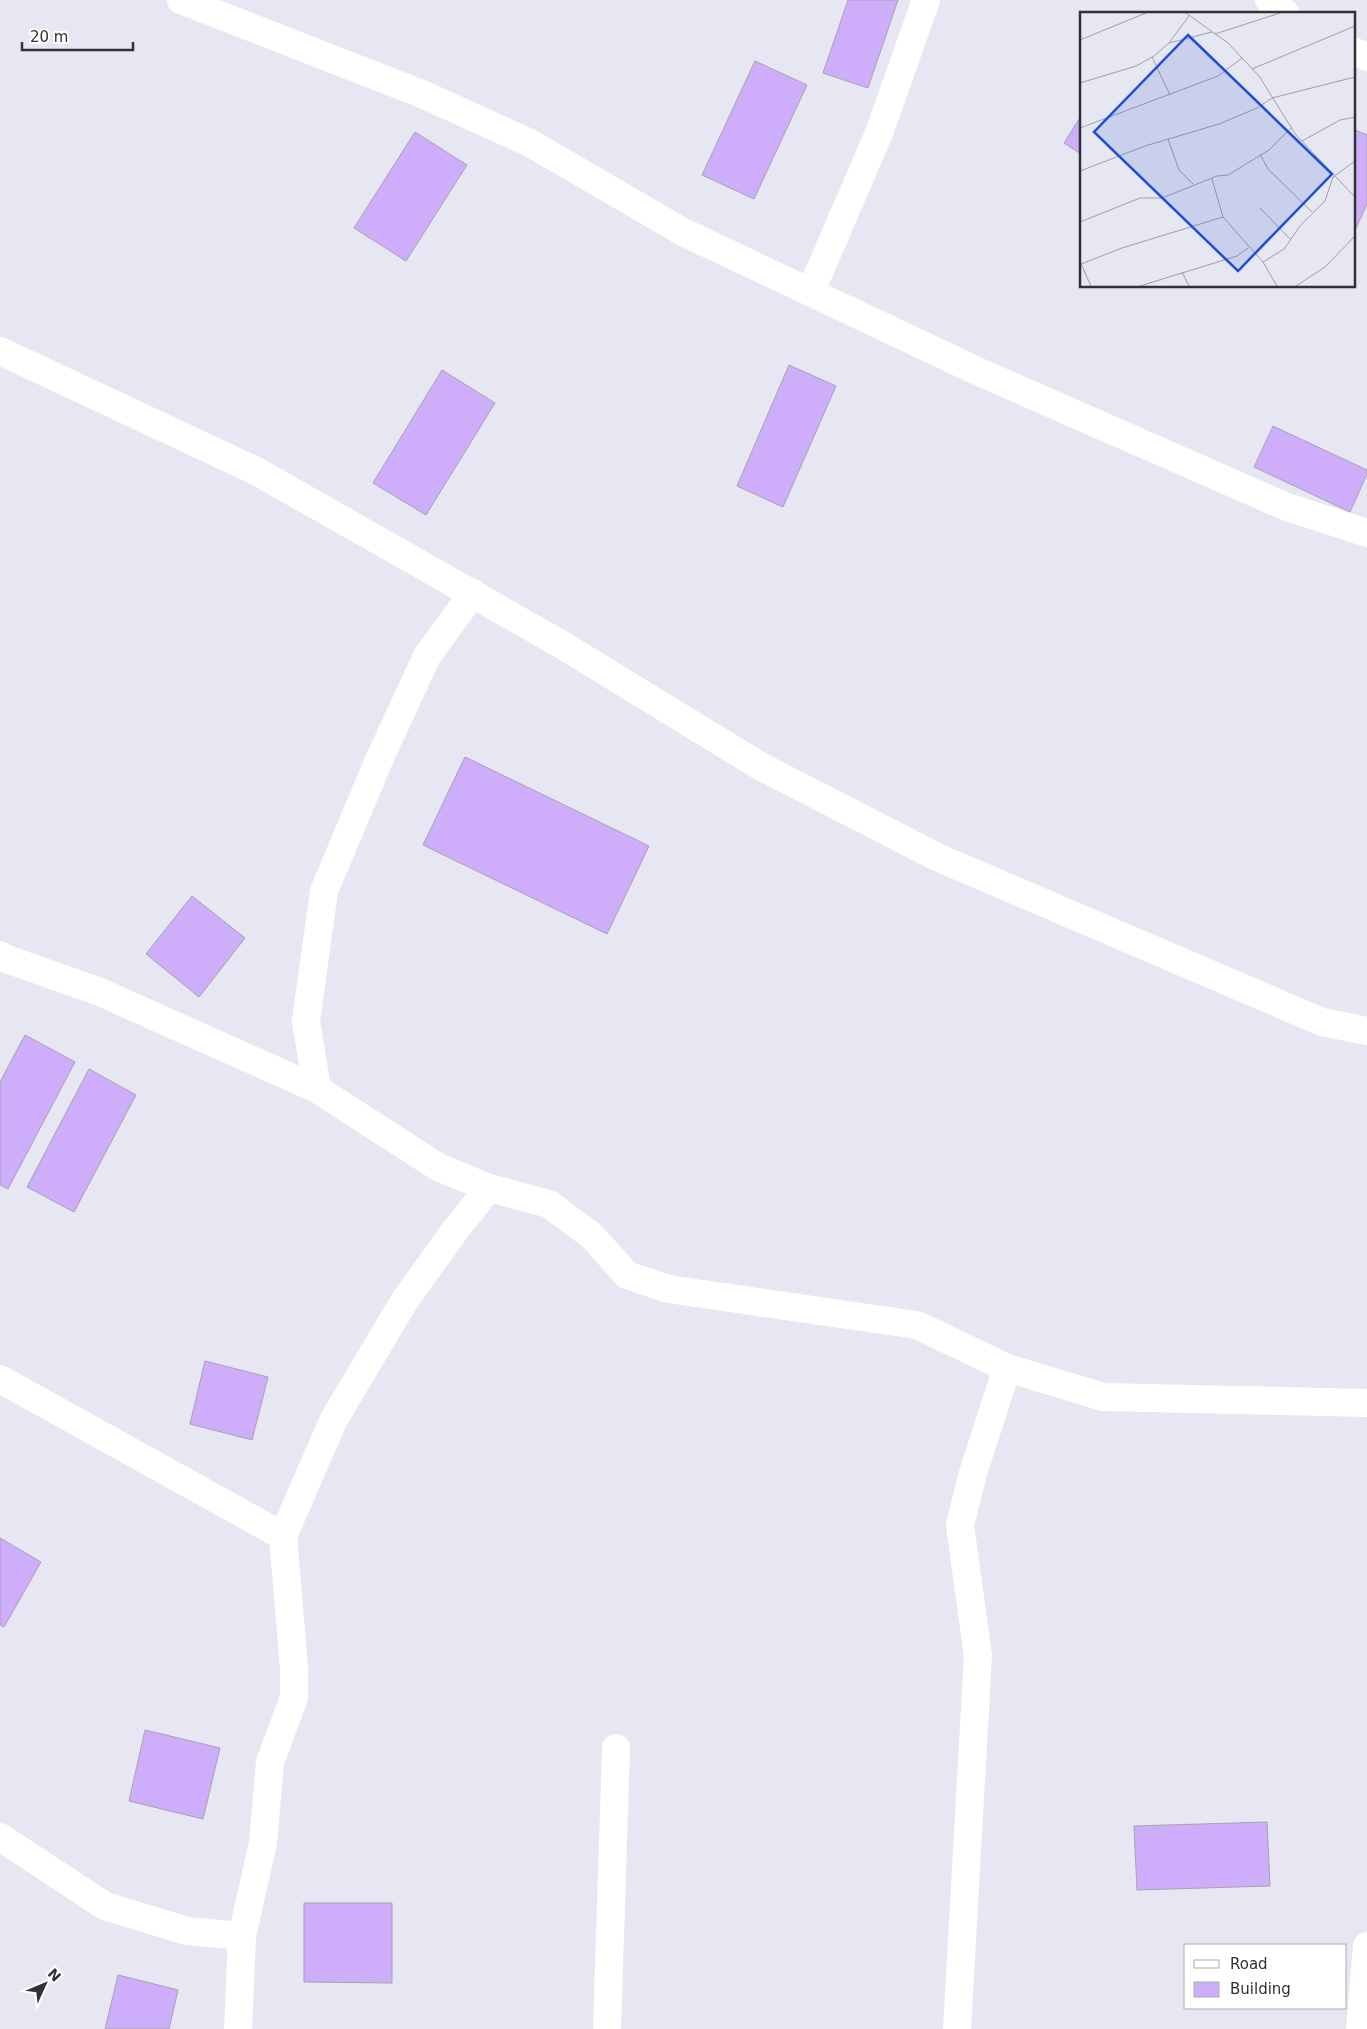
<svg xmlns="http://www.w3.org/2000/svg" width="1367" height="2029" font-family="'DejaVu Sans',sans-serif">
<style>
.building{fill:#ceaefa;stroke:#a6a2ad}
.lines{fill:none;stroke-linecap:round;stroke-linejoin:round}
.minor{stroke:#fff;stroke-width:28}
.inset-road{fill:none;stroke:#9e9ea7;stroke-width:1}
.view{fill:#1d4ed8;fill-opacity:0.15;stroke:#1d4ed8;stroke-width:2.5}
.inset-edge{fill:none;stroke:#303035;stroke-width:2.5}
</style>
<rect width="100%" height="100%" fill="#e7e7f3"/>
<g class="building">
<polygon points="848,0 898,0 868,88 823,73"/>
<polygon points="755,61 807,85 754,199 702,175"/>
<polygon points="1081,116 1081,154 1064,143"/>
<polygon points="1353,129 1367,135 1367,204 1353,235"/>
<polygon points="415,132 467,165 406,261 354,228"/>
<polygon points="789,365 836,386 783,507 737,486"/>
<polygon points="442,370 495,403 426,515 373,483"/>
<polygon points="1273,426 1367,470 1367,474 1350,512 1254,467"/>
<polygon points="465,757 649,846 607,934 423,845"/>
<polygon points="192,896 245,938 199,997 146,954"/>
<polygon points="25,1035 75,1062 8,1189 0,1185 0,1082"/>
<polygon points="89,1069 136,1095 74,1212 27,1187"/>
<polygon points="205,1361 268,1377 252,1440 190,1424"/>
<polygon points="0,1538 41,1562 4,1627 0,1625"/>
<polygon points="145,1730 220,1748 203,1819 129,1801"/>
<polygon points="1267,1822 1270,1886 1137,1890 1134,1826"/>
<polygon points="304,1903 392,1903 392,1983 304,1982"/>
<polygon points="118,1975 178,1990 169,2029 105,2029"/>
</g>
<g class="lines">
<g class="minor">
<polyline points="181,0 422,94 530,143 683,232 977,371 1287,507 1367,533"/>
<polyline points="1269,0 1286,14"/>
<polyline points="1353,51 1367,57"/>
<polyline points="811,291 879,133 926,0"/>
<polyline points="0,351 256,471 559,643 760,766 937,857 1322,1022 1367,1031"/>
<polyline points="0,955 4,958 100,992 317,1089 438,1167 489,1188 549,1204 592,1236 627,1275 668,1289 917,1325 1007,1368 1103,1397 1367,1403"/>
<polyline points="317,1089 306,1021 324,891 379,760 427,656 473,593"/>
<polyline points="0,1379 283,1536"/>
<polyline points="0,1837 105,1906 187,1931 242,1936"/>
<polyline points="238,2029 242,1936 263,1843 270,1762 294,1698 294,1668 283,1536 334,1419 405,1300 456,1229 489,1188"/>
<polyline points="607,2029 616,1748"/>
<polyline points="957,2029 978,1656 960,1525 973,1473 1007,1368"/>
<polyline points="1360,2029 1367,1946"/>
</g>
</g>
<g transform="translate(1080 12)">
<rect width="275" height="275" fill="#e7e7f3"/>
<path class="inset-road" d="M106 1 148 31 179 64 216 123 275 185M135 22 200 1M0 28 66 1M89 31 132 20M72 45 90 83M172 57 275 14M0 71 56 54 74 44 89 31 109 4M0 116 138 64 162 46M88 127 99 158 113 172M222 129 260 108 275 105M180 142 188 157 232 200M0 159 65 134 139 112 177 96 192 86 275 65M132 167 143 205 183 250 204 237 220 214 245 189 253 165 275 149M180 196 211 228M0 210 60 186H82L137 164 148 163 189 138 212 115M0 250 11 274M183 250 197 274M1 252 42 236 143 205M102 260 109 274M60 274 157 244 168 236M216 274 245 255 275 224"/>
<path class="view" d="M108 23 252 162 158 259 14 120Z"/>
<rect width="275" height="275" class="inset-edge"/>
</g>
<rect x="1184" y="1944" width="162" height="65" fill="#ffffff" stroke="#acacae"/>
<rect x="1194" y="1960" width="25" height="8" fill="#ffffff" stroke="#acacae"/>
<text x="1230" y="1969" font-size="15" fill="#303035">Road</text>
<rect x="1194" y="1982" width="25" height="15" fill="#ceaefa" stroke="#acacae"/>
<text x="1230" y="1994" font-size="15" fill="#303035">Building</text>
<g transform="translate(45 1984) rotate(46)" stroke="#ffffff" stroke-width="4" paint-order="stroke">
<path d="M0-4L9 19L0 12L-9 19Z" fill="#303035"/>
<text y="-8" font-size="14" font-weight="bold" text-anchor="middle" fill="#303035">N</text>
</g>
<path d="M22 42v8h111v-8" fill="none" stroke="#303035" stroke-width="2.5"/>
<text x="30" y="42" font-size="15" fill="#303035" stroke="#ffffff" stroke-width="4" paint-order="stroke">20 m</text>
</svg>
